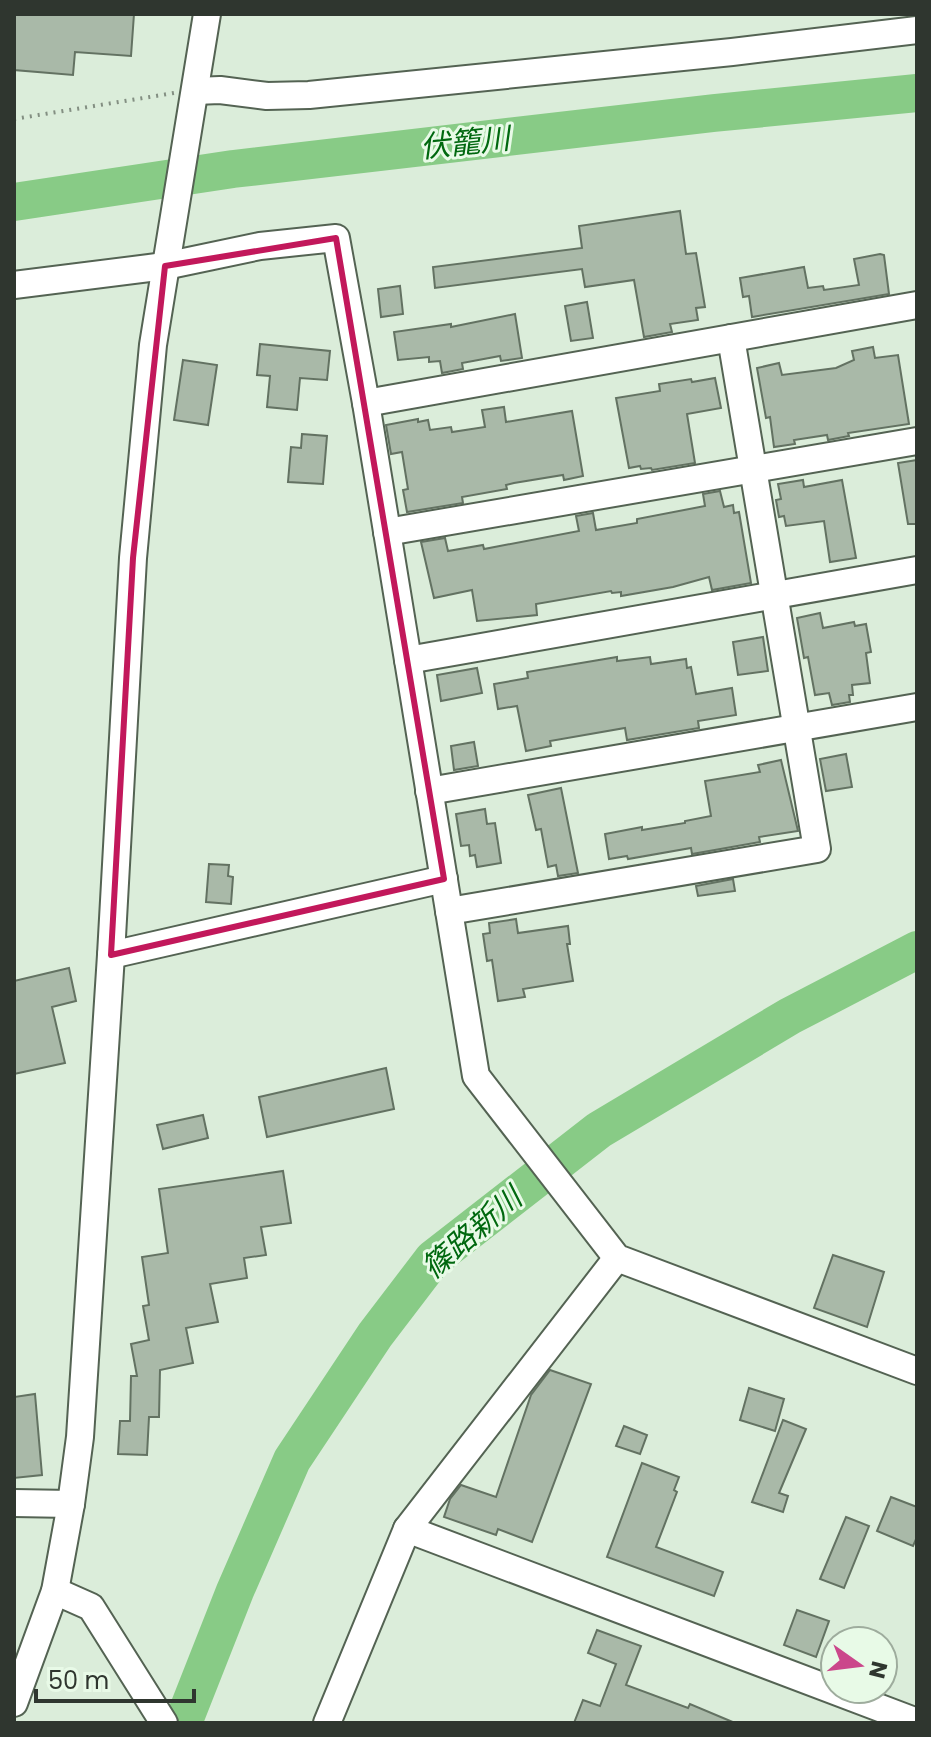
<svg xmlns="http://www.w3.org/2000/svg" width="931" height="1737" font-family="Poppins,'Noto Sans JP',sans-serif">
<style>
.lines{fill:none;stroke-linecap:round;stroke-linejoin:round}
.river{stroke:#88cb86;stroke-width:38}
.building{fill:#a9b9a8;stroke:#637262;stroke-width:2}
.minor-casing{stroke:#546353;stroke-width:30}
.path{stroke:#838f82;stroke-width:4;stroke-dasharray:2 6;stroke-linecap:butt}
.minor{stroke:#fff;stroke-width:26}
.marked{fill:none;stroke:#c2185b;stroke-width:6;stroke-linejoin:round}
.labels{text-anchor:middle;stroke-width:6;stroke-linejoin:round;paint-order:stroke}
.water-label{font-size:30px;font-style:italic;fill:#00680f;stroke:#e8fae7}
</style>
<rect width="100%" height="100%" fill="#dbedda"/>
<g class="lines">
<g class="river">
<polyline points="14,202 233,169 714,113 917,93"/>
<polyline points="183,1723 235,1591 292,1460 375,1335 433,1259 599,1130 790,1016 917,950"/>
</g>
</g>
<g class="building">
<polygon points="14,14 134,14 131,56 75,52 73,75 14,70"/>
<polygon points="680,211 686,254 696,253 705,307 696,308 698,320 670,324 672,332 644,337 634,280 585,287 582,269 435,288 433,267 582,248 579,226"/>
<polygon points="880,254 884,255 889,294 752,317 749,296 743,297 740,278 804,267 808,288 823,286 824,290 859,285 854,259"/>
<polygon points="400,286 403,314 381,317 378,289"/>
<polygon points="587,302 593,338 571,341 565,306"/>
<polygon points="515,314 522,358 501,361 500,356 462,363 463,369 442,373 440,361 429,362 429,357 398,360 394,332 451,324 451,327"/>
<polygon points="260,344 330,351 327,380 300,378 297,410 267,407 270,376 257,375"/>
<polygon points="873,347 875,358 898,355 909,424 848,433 849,436 828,440 827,435 794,440 795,444 774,447 770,417 766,418 757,368 779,363 782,375 836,368 854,360 852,351"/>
<polygon points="183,360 217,365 208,425 174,420"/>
<polygon points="715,378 721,408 687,414 695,463 652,470 651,468 641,469 640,466 629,468 616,398 660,391 659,384 691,379 692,382"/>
<polygon points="504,407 506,422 572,411 583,476 564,480 563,475 514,483 506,485 507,489 462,497 463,503 407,512 403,490 408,489 402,452 391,454 386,425 418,419 418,422 428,420 430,430 451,427 452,432 485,427 482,410"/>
<polygon points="302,434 327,436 323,484 288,482 291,447 301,448"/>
<polygon points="917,460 917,524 908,524 898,463"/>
<polygon points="803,480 804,487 842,480 856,558 830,562 824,521 786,526 784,516 779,517 776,500 781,499 778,484"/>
<polygon points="720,491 724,507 733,505 734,513 739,512 751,583 712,590 709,577 673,587 621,596 621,592 612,593 611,591 536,604 537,615 477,621 472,590 434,598 421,542 445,538 448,551 483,545 484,549 579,531 576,516 593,513 596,530 637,523 637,519 705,506 703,494"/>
<polygon points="820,613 823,628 854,622 855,626 866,624 871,652 866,653 870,683 852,685 853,695 849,695 850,702 832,705 829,693 815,695 808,657 804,658 797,618"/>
<polygon points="763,637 768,671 738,675 733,642"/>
<polygon points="617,657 617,661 650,657 651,664 686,659 687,668 691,667 696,694 732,688 736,715 698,721 699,728 627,740 625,728 550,741 551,746 526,751 517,706 498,709 494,684 528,678 527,672"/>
<polygon points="477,668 482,693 441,701 437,675"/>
<polygon points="474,742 478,766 454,770 451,746"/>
<polygon points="846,754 852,787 826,791 820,759"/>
<polygon points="781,760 798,831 759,837 760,842 692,854 691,848 628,859 627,856 609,859 605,834 642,827 642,830 685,823 685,821 711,816 705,781 760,772 758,765"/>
<polygon points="561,788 578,873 558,876 556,865 548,867 541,829 536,830 528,795"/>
<polygon points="485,809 487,824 495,823 501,863 477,867 475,855 470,856 469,845 461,846 456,814"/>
<polygon points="209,864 229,865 228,876 233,877 231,904 206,902"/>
<polygon points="733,879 735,891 698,896 696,886"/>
<polygon points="516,919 518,933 568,926 570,944 567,944 573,981 523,989 525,997 498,1001 492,960 487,961 483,934 490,933 489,923"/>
<polygon points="69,968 76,1001 52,1007 65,1063 14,1074 14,981"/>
<polygon points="386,1068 394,1109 267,1137 259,1097"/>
<polygon points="203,1115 208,1138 163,1149 157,1125"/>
<polygon points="283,1171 291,1223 261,1227 266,1255 244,1258 247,1278 210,1284 218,1322 186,1328 193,1363 160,1370 159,1417 149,1417 147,1455 118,1454 120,1421 130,1421 131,1376 137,1376 131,1344 149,1340 143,1306 149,1305 142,1257 168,1253 159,1189"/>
<polygon points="833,1255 884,1272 867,1327 814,1308"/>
<polygon points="550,1370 591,1384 532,1542 498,1529 496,1535 444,1517 450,1499 461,1485 496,1497 531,1395"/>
<polygon points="749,1388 784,1399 775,1431 740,1420"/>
<polygon points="35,1394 42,1475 14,1478 14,1397"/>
<polygon points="783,1420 806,1429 779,1493 788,1496 783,1512 752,1502"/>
<polygon points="624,1426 647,1435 640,1454 616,1446"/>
<polygon points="642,1463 679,1477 674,1490 677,1492 656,1547 723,1572 714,1596 607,1557"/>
<polygon points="891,1497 917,1507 917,1537 913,1546 877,1531"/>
<polygon points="846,1517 869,1526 844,1588 820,1579"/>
<polygon points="797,1610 829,1621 816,1657 784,1645"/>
<polygon points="597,1630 641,1646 626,1685 688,1708 690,1704 735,1723 574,1723 583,1700 600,1706 616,1664 588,1653"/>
</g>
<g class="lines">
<defs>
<g id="minor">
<polyline points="195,91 220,90 267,96 309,95 732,52 917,30"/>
<polyline points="14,285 165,266 260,246 336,238 366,403 476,1076 617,1258 917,1371"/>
<polyline points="366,403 917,305"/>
<polyline points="387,532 917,441"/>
<polyline points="408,660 917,570"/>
<polyline points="429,791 917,707"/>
<polyline points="449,911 817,849 731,338"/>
<polyline points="111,955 444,879"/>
<polyline points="14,1503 71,1504"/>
<polyline points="407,1529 917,1722"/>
<polyline points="55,1591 91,1607 164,1723"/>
<polyline points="14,1703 55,1591 71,1504 80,1437 111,955 133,558 153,345 207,14"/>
<polyline points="327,1723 407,1529 617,1258"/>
</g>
</defs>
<use href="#minor" class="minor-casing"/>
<polyline class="path" points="14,119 174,93"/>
<use href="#minor" class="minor"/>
</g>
<path class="marked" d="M336 238 444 879 111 955 133 558 165 266Z"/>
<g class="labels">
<g class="water-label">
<text transform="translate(465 143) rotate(-6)" y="10">伏籠川</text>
<text transform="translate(472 1233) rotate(-41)" y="10">篠路新川</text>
</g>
</g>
<rect width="931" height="1737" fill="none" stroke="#2f362f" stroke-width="32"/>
<g transform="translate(859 1665) rotate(104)"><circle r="38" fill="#e8fae7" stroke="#9eac9d" stroke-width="2"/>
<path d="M0-6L14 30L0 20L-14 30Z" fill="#cb478b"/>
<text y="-12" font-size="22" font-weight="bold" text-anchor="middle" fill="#2f362f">N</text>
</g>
<path d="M36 1689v12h158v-12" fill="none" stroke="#2f362f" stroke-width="4"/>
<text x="48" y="1689" font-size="24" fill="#2f362f" stroke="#e8fae7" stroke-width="6" paint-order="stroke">50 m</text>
</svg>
